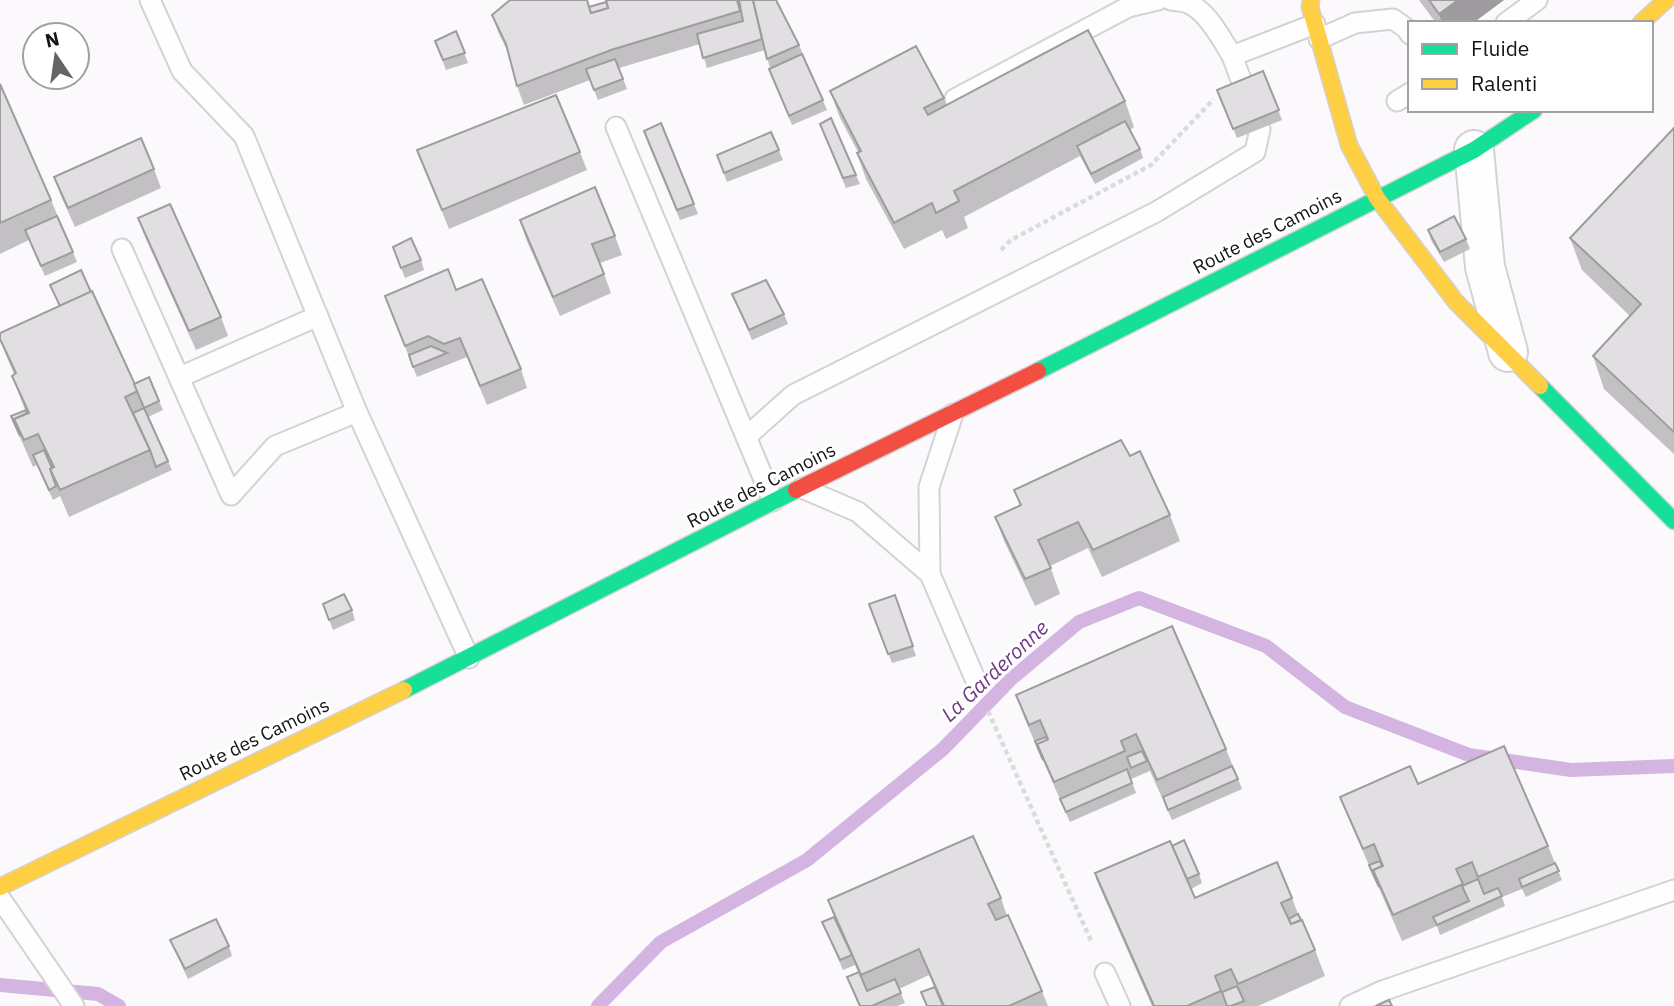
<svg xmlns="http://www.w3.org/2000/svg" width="1674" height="1006" font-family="'IBM Plex Sans',sans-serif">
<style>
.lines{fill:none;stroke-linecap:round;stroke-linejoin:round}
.stream{stroke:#d4b4e1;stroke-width:14}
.lane-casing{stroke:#d3d2d4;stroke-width:23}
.street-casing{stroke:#d3d2d4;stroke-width:42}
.fast-casing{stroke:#d3d2d4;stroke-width:19}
.slow-casing{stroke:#d3d2d4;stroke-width:19}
.jam-casing{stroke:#d3d2d4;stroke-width:19}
.path{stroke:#dbdadc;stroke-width:4.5;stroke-dasharray:5 3.5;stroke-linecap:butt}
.lane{stroke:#fefeff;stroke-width:19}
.street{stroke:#fefeff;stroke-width:38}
.fast{stroke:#16e098;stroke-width:16}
.slow{stroke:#ffcf43;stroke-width:16}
.jam{stroke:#f24e42;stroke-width:16}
.wall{fill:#c2c0c2}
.shaded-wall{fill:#9e9c9e}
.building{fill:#e1dfe1;stroke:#9e9c9e;stroke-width:2}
.labels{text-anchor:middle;stroke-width:6;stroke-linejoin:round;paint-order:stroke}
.street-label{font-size:19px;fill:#151416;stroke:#fff}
.water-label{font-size:21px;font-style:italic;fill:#703985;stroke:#fff}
</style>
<rect width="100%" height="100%" fill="#fbf9fc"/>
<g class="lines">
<g class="stream">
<polyline points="0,985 98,994 119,1006"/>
<polyline points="598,1006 661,942 807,860 943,749 1010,680 1079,622 1139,598 1266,646 1345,707 1469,755 1571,770 1674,766"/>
</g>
<defs>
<g id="lane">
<polyline points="150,0 182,71 244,136 357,412 469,658"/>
<path d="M1171 0C1176 1 1183 1 1188 3 1207 11 1222 39 1232 56L1315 24"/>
<polyline points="1506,23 1537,0"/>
<polyline points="1319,39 1355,23 1393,19 1407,29 1410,34"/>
<polyline points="1232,56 1245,90"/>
<polyline points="955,99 1128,7 1158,0"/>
<polyline points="1397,101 1410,93"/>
<polyline points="616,127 773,501"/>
<polyline points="122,249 231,495 275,446 357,412"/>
<polyline points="180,377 318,316"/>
<polyline points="746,437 793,395 1156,212 1255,152 1260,129"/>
<polyline points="802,488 858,512 930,574 976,681"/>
<polyline points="930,574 929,487 953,414"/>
<polyline points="0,898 74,1006"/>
<polyline points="1105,973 1120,1006"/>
<polyline points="1350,1006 1382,991 1674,890"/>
</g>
<polyline id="street" points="1474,150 1485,267 1508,352"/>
<g id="fast">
<polyline points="1038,371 1474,150 1534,110"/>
<polyline points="1540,386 1674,521"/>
<polyline points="404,690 796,490"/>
</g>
<g id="slow">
<polyline points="1311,0 1310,7 1349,145 1377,198 1456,302 1540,386"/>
<polyline points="1641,23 1666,0"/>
<polyline points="0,887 404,690"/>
</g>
<polyline id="jam" points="796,490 1038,371"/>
</defs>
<use href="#lane" class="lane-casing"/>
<use href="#street" class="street-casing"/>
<use href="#fast" class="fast-casing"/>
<use href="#slow" class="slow-casing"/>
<use href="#jam" class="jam-casing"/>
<g class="path">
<polyline points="1001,250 1011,240 1151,165 1214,99"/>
<polyline points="988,711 1092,943"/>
</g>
<use href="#lane" class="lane"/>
<use href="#street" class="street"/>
<use href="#fast" class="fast"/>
<use href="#slow" class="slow"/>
<use href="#jam" class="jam"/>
</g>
<g class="wall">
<polygon points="776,0 799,45 827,110 792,125 773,79 765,50 707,68 700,44 619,68 627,89 598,100 590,80 524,105 517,86 509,54 499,34 492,15 590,7 606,2"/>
<polygon points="1419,0 1504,0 1473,23 1436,23"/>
<polygon points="456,31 468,63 446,70 435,41"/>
<polygon points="1263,71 1282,120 1237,138 1217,90"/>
<polygon points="0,84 51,200 77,262 45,276 29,240 0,254"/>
<polygon points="830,91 944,98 946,105 1125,101 1134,127 1130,130 1140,149 1143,158 1095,184 1080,156 964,217 968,228 946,239 942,230 904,249 866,179 857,153 858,152 840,118"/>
<polygon points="1674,128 1674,454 1604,389 1593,356 1630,316 1582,270 1570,238"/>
<polygon points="771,132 783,160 727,182 717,155"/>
<polygon points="824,134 856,175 860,184 846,188"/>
<polygon points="647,141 694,204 698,214 680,220"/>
<polygon points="417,150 580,152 587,170 449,229"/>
<polygon points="154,169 161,188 75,227 61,196 54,177"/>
<polygon points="138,218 221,317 228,336 196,350 145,237"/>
<polygon points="520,220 615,236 622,255 600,263 611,293 560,316 526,239"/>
<polygon points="1428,230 1466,239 1470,249 1444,262 1431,240"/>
<polygon points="393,247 421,260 424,270 405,278"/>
<polygon points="50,285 134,384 159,401 163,410 148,417 172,470 69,517 60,496 53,500 37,465 33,467 15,426 11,416 25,410 12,376 14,374 0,341 0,333 59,306"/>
<polygon points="456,290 521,369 527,388 487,405 467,357 417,377 385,296"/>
<polygon points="732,294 784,314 788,324 752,340"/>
<polygon points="1130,456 1170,515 1180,541 1102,577 1088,548 1050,566 1060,594 1035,606 1005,543 995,517 1020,506 1014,490"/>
<polygon points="895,595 916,656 892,663 869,604"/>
<polygon points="323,604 352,610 355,620 333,630"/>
<polygon points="1016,695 1226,749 1242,789 1172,820 1150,771 1131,779 1136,793 1070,822 1026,722"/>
<polygon points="1418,784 1548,846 1562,880 1526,897 1522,889 1502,897 1505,906 1440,935 1437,926 1402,941 1341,801"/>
<polygon points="1172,846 1199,874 1202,883 1191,889 1195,898 1292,898 1298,914 1315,950 1325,976 1258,1006 1152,1006 1096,879"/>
<polygon points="1001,898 1007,916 1042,991 1048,1006 926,1006 921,992 934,987 929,975 899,989 905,1003 897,1006 859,1006 847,977 858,972 855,965 843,970 822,922 834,917 828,900"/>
<polygon points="170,940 229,946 232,956 188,979 174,949"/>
</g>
<polygon class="shaded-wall" points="1458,0 1504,0 1473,23 1442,23 1439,14"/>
<g class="building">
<polygon points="510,0 587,0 591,13 608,8 606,0 737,0 740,11 611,50 517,86 506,44 492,15"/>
<polygon points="739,0 753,0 762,39 703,58 697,34 743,21"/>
<polygon points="753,0 776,0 799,45 767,59"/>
<polygon points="1429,0 1458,0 1439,14"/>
<polygon points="606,2 608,8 591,13 589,7"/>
<polygon points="1088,30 1125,101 954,191 959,201 936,213 932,203 894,223 857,153 861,151 830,91 916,46 944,98 924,108 928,115"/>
<polygon points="456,31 465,53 443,60 435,41"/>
<polygon points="802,54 823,100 789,116 769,69"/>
<polygon points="615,59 623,79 594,90 586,69"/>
<polygon points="1263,71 1279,110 1233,129 1217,90"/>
<polygon points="0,84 51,200 0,223"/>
<polygon points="556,95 580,152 442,210 417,150"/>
<polygon points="831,118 856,175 843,178 820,124"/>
<polygon points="1125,121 1140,149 1091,174 1077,146"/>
<polygon points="661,123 694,204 677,210 644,131"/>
<polygon points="1674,128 1674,432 1593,356 1641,304 1570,238"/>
<polygon points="771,132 779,150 724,173 717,155"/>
<polygon points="141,138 154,169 68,208 54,177"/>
<polygon points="595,187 615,236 592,244 604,274 553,297 520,220"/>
<polygon points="170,204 221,317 189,331 138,218"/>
<polygon points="57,216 73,252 41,266 25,230"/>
<polygon points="1454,216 1466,239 1440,252 1428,230"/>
<polygon points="411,238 421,260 401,268 393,247"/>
<polygon points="448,269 456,290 482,279 521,369 480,386 460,338 444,344 428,336 405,346 385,296"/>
<polygon points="81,270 91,292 60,306 50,285"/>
<polygon points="766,280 784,314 749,330 732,294"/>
<polygon points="92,291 138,391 125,397 150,450 60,490 50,469 54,467 38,434 24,440 14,419 29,413 12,376 16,373 0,339 0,333"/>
<polygon points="431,346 447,353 413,367 409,355"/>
<polygon points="149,377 159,401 144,408 134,384"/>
<polygon points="144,408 168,461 156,467 150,450 133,413"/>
<polygon points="26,410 27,413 14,419 20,436 11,416"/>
<polygon points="1121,440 1130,456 1140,451 1170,515 1093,550 1078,522 1038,540 1051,568 1025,579 995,517 1021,505 1014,490"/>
<polygon points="44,450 52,468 50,469 56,486 49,490 33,455"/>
<polygon points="344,594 352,610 329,620 323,604"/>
<polygon points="895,595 913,646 888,654 869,604"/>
<polygon points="1172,626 1226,749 1157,780 1136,734 1121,741 1125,751 1054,782 1037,744 1048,739 1040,720 1029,725 1016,695"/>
<polygon points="1046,737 1047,740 1037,744 1043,760 1035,741"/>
<polygon points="1504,746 1548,846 1478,877 1472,862 1456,869 1463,884 1393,915 1373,870 1383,866 1374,844 1363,849 1340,797 1410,766 1418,784"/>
<polygon points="1142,751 1147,761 1131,768 1127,757"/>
<polygon points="1232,766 1238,779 1168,810 1163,797"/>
<polygon points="1127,769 1132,783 1066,812 1060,799"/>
<polygon points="973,836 1001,898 988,904 996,920 1008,915 1042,991 1009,1006 944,1006 919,949 861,975 828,900"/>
<polygon points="1184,840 1199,874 1187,879 1172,846"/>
<polygon points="1170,841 1195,898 1277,862 1292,898 1281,903 1291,924 1302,920 1315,950 1238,984 1231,969 1215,976 1221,991 1187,1006 1154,1006 1095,873"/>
<polygon points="1380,861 1382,866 1373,870 1379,887 1369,865"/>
<polygon points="1555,863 1559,871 1522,887 1519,879"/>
<polygon points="1478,879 1484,894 1498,888 1502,896 1437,925 1433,917 1469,901 1462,886"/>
<polygon points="1298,914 1301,920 1291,924 1289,919"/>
<polygon points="834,917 852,955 840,960 822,922"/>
<polygon points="216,919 229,946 185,969 170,940"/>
<polygon points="859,972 867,991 895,979 901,993 872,1006 860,1006 847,977"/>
<polygon points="1237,986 1244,1001 1231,1006 1227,1006 1222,992"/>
<polygon points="935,987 943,1006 927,1006 921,992"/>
<polygon points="1389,1000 1392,1006 1376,1006"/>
</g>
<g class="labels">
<g class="street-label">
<text transform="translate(1267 231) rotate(-27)" y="7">Route des Camoins</text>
<text transform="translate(761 485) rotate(-27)" y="7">Route des Camoins</text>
<text transform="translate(254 739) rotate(-26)" y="7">Route des Camoins</text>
</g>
<g class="water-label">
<text transform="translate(995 671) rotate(-43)" y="7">La Garderonne</text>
</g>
</g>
<rect x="1408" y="21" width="245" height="91" fill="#ffffff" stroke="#a1a1a2" stroke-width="2"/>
<rect x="1422" y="44" width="35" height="10" fill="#16e098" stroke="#a1a1a2" stroke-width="2"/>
<text x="1471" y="56" font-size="21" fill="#151416">Fluide</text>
<rect x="1422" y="79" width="35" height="10" fill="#ffcf43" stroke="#a1a1a2" stroke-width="2"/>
<text x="1471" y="91" font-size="21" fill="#151416">Ralenti</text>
<g transform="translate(56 56) rotate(347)"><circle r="33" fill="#ffffff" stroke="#a1a1a2" stroke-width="2"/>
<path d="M0-5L12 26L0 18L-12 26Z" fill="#666466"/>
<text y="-10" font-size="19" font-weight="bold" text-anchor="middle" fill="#151416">N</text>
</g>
</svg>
